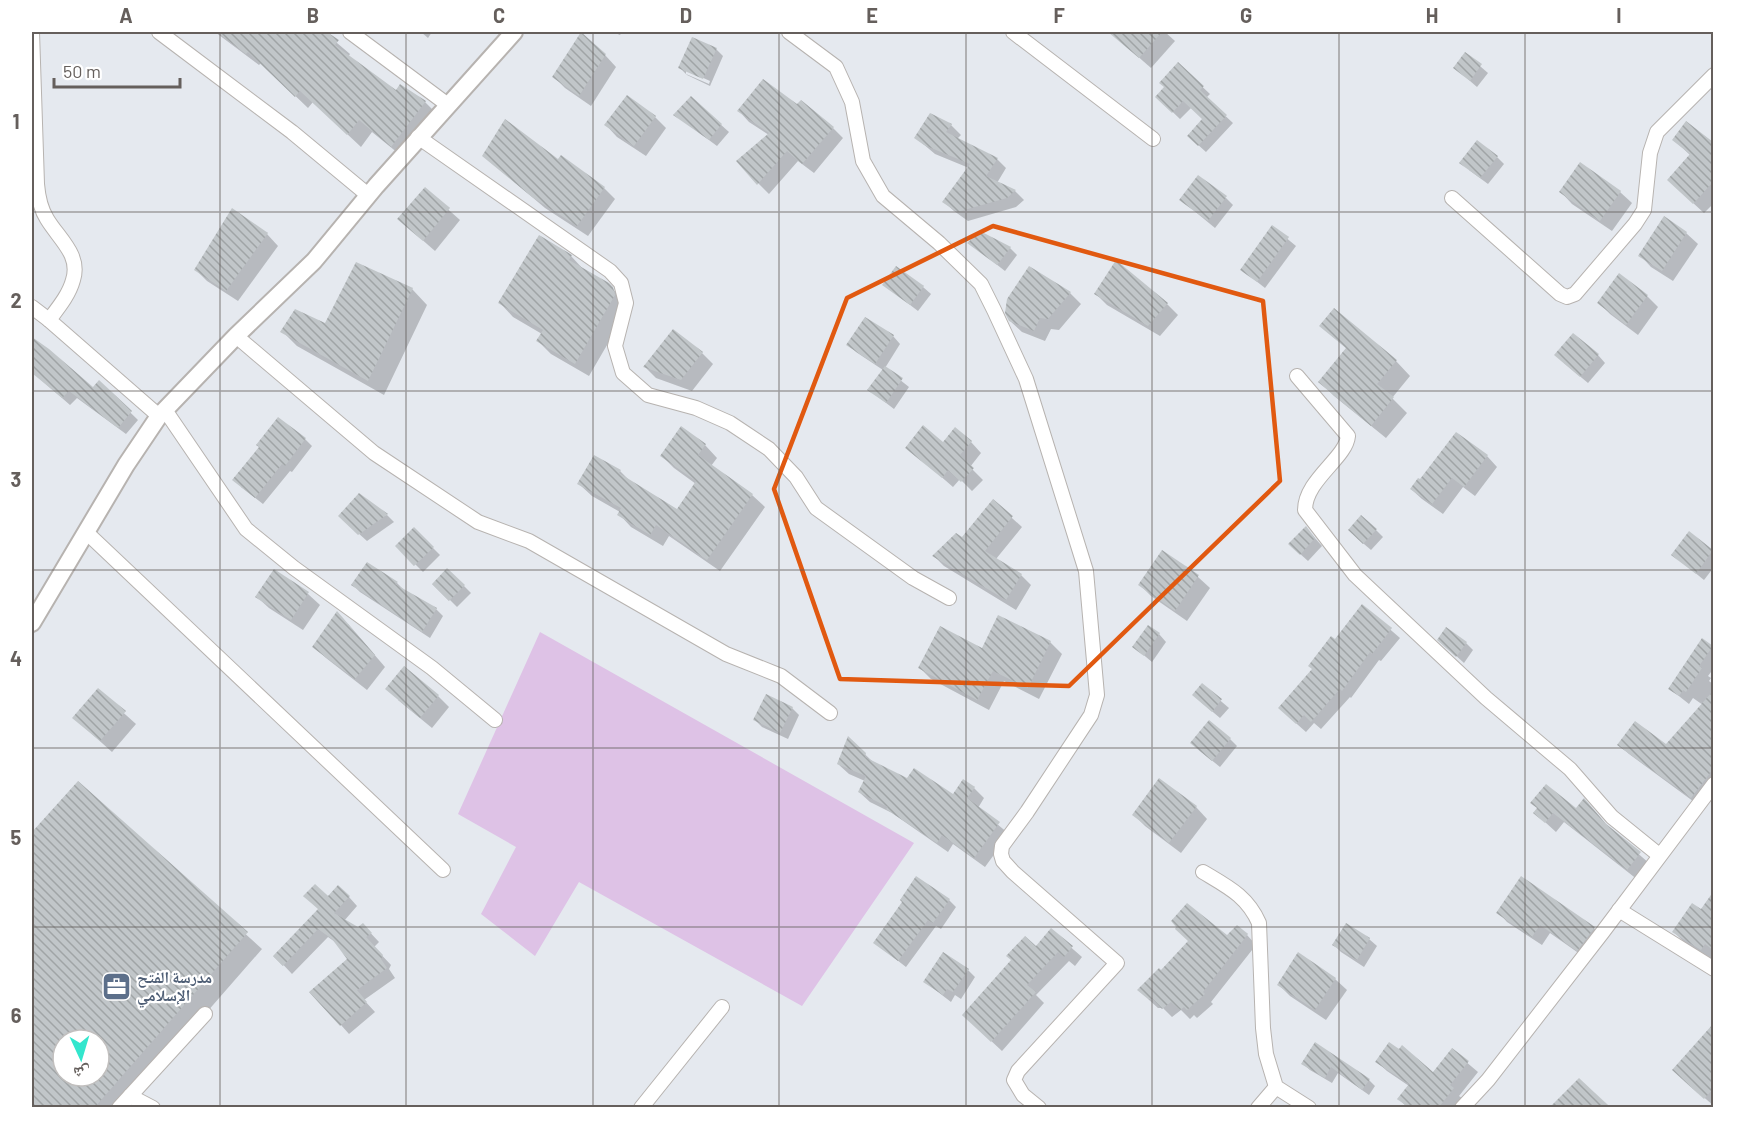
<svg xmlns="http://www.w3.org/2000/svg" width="1745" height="1139" font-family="Barlow,'Noto Naskh Arabic',sans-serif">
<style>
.grass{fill:#dec2e6}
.shadow{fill:#0003;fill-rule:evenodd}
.building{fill:url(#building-back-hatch);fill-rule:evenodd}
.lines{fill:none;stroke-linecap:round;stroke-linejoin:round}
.minor-casing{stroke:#b7b3b0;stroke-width:16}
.tertiary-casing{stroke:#b7b3b0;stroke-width:20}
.minor{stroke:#fff;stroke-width:14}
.tertiary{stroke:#fff;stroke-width:16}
.marked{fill:none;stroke:#e15910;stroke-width:4.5;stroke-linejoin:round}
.grid{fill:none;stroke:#655f5c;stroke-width:1.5;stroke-opacity:0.55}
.labels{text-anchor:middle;stroke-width:4.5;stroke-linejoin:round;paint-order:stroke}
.service-label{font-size:16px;font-weight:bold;fill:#4e5e75;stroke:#fff;text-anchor:start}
.neatline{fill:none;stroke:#655f5c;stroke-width:2}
.grid-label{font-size:20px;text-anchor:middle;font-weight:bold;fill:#655f5c}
</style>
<defs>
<pattern id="building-back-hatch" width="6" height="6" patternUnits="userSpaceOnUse" patternTransform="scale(1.5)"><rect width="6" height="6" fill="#c1c6c9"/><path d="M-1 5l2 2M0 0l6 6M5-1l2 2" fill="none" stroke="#a0a4a6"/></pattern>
</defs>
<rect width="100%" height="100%" fill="#e5e9ef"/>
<polygon class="grass" points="540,632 914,843 802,1006 579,882 535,956 481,914 516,847 458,814"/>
<g class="shadow">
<polygon points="215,32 324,32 350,54 348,57 396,92 401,86 425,102 438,115 404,158 372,132 361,147 313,102 308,108 261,63 259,65"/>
<polygon points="421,32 432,32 428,38"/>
<polygon points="613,32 622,32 620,35"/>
<polygon points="1110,32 1165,32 1175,41 1151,68"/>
<path d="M716 49 723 56 710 86 687 75 680 68ZM686 70 710 81 709 84 686 74Z"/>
<polygon points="1466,54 1488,73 1477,87 1455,68"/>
<polygon points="605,55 616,67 591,106 565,88 554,77"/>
<polygon points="1178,64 1210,94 1206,98 1233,123 1206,152 1196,143 1204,119 1192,107 1180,119 1157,97 1166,87"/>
<polygon points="691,98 729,132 717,146 675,115"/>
<polygon points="797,106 833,128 843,138 814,173 798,161 769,194 758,183 769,135 749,122 739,111"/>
<polygon points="930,115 951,125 961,135 957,139 997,159 1006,168 997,183 1015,191 1024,200 1016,207 968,221 954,211 944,202 969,168 935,154 916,138"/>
<polygon points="655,117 666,128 646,156 617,137 606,125"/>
<polygon points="1687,123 1714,144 1714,203 1704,213 1679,190 1690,155 1674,140"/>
<polygon points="484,156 559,161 604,188 615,199 588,236 545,208"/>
<polygon points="1497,157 1504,164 1488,184 1469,170"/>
<polygon points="425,189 460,220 435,251 411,230"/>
<polygon points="1561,192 1620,192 1632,203 1612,231 1572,204"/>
<polygon points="1226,198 1233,205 1215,228 1181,200"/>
<polygon points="232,210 267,234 278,246 238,301 207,281 196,270"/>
<polygon points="1273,227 1296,246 1265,288 1242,270"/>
<polygon points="981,233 1010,248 1017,255 1005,271 969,243"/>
<polygon points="1686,233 1698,244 1673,281 1651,267 1640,255"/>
<polygon points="571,256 584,270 608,284 626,303 628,309 589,376 551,354 538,341 542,334 513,317 500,303"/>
<polygon points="1030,268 1070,293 1081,304 1059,330 1051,329 1045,341 1022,332 1010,321"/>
<polygon points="884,285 923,287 931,294 918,311"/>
<polygon points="412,289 427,305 384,395 297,346 282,331 326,325"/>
<polygon points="1096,294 1167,304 1178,315 1160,336 1107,305"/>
<polygon points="1647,296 1658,307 1638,335 1610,314 1599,303"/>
<polygon points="1321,326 1396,361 1410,376 1392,398 1407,413 1386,438 1334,396 1320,382 1347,349"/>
<polygon points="893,336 900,344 885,368 909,387 894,409 869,390 883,370 856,352 848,344"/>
<polygon points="32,339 48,350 93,389 99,382 138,420 126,434 77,398 70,405 32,372"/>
<polygon points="702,353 713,364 692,391 656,378 645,367"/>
<polygon points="1598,355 1605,363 1588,383 1564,363"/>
<polygon points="305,439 312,446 292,472 290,471 263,504 241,487"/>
<polygon points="971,442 981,453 970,467 983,480 972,491 960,479 953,487 907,447"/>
<polygon points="705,445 717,458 711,466 752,495 765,507 720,571 669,536 663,546 631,527 619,514 620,512 592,496 579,484 620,471 631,482 677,511 696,484 674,468 662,456"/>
<polygon points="1487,456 1497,467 1475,496 1463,487 1443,514 1422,499 1411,489 1420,481"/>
<polygon points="993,501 1022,527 996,559 1021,575 1031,585 1016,610 944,566 934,556 962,539"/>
<polygon points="387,515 394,522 367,541 347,523"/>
<polygon points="1306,528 1322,546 1308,561 1298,552"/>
<polygon points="414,529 440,555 423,572 397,546"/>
<polygon points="1376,530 1383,537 1371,550 1357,538"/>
<polygon points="1689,534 1714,552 1714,567 1704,580 1673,555"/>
<polygon points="1163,552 1198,577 1210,588 1187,621 1151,596 1140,585"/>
<polygon points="367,564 397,583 404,590 436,609 443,616 430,638 360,592 353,585"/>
<polygon points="448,570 471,593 457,607 434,584"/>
<polygon points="274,571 308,594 320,605 303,630 269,608 257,597"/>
<polygon points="1363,606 1400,638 1381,661 1379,660 1351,698 1350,697 1321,729 1314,723 1306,732 1289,717 1314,669"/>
<polygon points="999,617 1050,642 1062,654 1039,699 1004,681 989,710 931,679 920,668 982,651"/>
<polygon points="348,624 385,667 367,690 326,658 314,647"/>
<polygon points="1159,634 1166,642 1152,662 1134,647"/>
<polygon points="1439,640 1466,643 1473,650 1464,663"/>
<polygon points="1712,647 1714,668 1708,676 1711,678 1709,681 1714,685 1714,791 1701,807 1629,754 1619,745 1666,746 1703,705 1693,698 1689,704 1670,689"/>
<polygon points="1202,685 1229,708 1220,718 1201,702"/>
<polygon points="98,690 136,724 112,752 74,718"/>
<polygon points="438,696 449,707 432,728 398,700"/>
<polygon points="792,708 799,715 788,739 762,727 755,720"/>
<polygon points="849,739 873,762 908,780 953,796 974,788 984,798 978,808 1009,834 985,867 953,844 948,852 892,813 870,802 859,792 865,781 849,774 838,764"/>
<polygon points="1230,739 1237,746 1220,767 1199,750"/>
<path d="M78 783 262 949 123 1108H32V834ZM63 1040H99V1076H63Z"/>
<polygon points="1196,807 1207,819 1181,853 1145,826 1134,815"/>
<polygon points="1576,810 1610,829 1650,864 1638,880 1564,822 1556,832 1535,813"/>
<polygon points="1521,878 1594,928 1604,938 1587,959 1550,933 1542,945 1507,922 1498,912"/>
<polygon points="1714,895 1714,956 1711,959 1684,942 1674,932 1701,911"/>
<polygon points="349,897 357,906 344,921 358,929 363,925 379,942 374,947 391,965 389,969 395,978 364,1000 375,1012 349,1034 341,1025 349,959 338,944 328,937 292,974 275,956 319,910 328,898"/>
<polygon points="949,900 956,907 941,929 936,926 906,967 875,943 904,903"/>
<polygon points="1346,925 1369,939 1377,946 1364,967 1341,952 1334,945"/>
<polygon points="1051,930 1082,957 1075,966 1069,961 1036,995 1044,1003 1002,1051 974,1025 1013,960 1036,949"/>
<polygon points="1247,935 1256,945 1211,1002 1213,1004 1197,1018 1194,1015 1190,1019 1181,1010 1172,1017 1163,1008 1158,1008 1148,999 1162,972 1228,937"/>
<polygon points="1299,955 1335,979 1347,990 1326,1020 1290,996 1278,984"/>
<polygon points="968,970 975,977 961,999 955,995 951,1002 925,982"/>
<polygon points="1707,1033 1714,1038 1714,1106 1685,1081"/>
<polygon points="1315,1044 1369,1080 1375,1086 1369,1095 1338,1073 1332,1083 1310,1070 1303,1064"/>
<polygon points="1452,1050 1478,1072 1459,1096 1463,1099 1456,1108 1408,1108 1399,1099 1409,1086 1387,1071 1377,1062 1433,1074"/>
<polygon points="1579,1080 1608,1108 1552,1108"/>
</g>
<g class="building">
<polygon points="217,32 327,32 339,40 335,45 396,90 400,84 426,101 391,147 359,120 347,135 300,91 295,97 248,52 246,54"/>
<polygon points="581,32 606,54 579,96 552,77"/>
<polygon points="1108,32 1162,32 1139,58"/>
<polygon points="692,37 717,48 703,79 678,68"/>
<polygon points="1465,52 1482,64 1470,81 1453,68"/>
<polygon points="1178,62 1204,86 1200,90 1227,115 1198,146 1187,136 1202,119 1183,101 1172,113 1155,97 1164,87 1159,83"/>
<polygon points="763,79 797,104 801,100 834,127 802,164 787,151 757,185 736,161 769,133 737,111"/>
<polygon points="627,95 656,116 634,146 604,125"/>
<polygon points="691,96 722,124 709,140 673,115"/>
<polygon points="930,113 952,124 946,132 998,158 986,176 1016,190 1007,198 957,212 942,202 970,164 924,145 914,138"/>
<polygon points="505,119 558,159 561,155 605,187 577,226 532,197 482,156"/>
<polygon points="1686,121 1713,142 1713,182 1693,204 1667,180 1690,154 1672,140"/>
<polygon points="1477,140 1498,156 1480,178 1459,163"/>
<polygon points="1580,162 1621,191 1600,221 1559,192"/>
<polygon points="1198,175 1227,196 1208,221 1179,200"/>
<polygon points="425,187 450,208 423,241 397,219"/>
<polygon points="232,208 268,233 226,291 194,270"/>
<polygon points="1664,216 1687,232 1662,271 1638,256"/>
<polygon points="1272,225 1289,237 1257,282 1240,270"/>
<polygon points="980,231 1011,247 997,265 967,243"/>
<polygon points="539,235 572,255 569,260 609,283 613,287 615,295 575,364 536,341 543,330 498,303"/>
<polygon points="1116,260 1168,303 1148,326 1094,294"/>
<polygon points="356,262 413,288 368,381 280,332 295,309 325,323"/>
<polygon points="896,266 924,286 910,305 882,285"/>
<polygon points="1029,266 1071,292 1048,319 1040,318 1034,331 1009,321 1005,313 1007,299"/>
<polygon points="1619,273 1648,295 1626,325 1597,303"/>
<polygon points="1334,308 1397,360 1377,384 1394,397 1371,426 1318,382 1346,348 1319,326"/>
<polygon points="865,317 894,335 875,364 846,345"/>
<polygon points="673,329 703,352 681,380 643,367"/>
<polygon points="1573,333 1599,354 1580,377 1554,355"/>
<polygon points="32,337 49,349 93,387 99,380 132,411 118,428 69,391 62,398 32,373"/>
<polygon points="885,366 903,378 886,403 867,390"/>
<polygon points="278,417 306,438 285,466 282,464 255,498 232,480 259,447 256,445"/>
<polygon points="923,425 943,442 955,427 972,441 960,455 974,468 961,482 948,470 942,478 905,448"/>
<polygon points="681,426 706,444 698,455 753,494 707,560 656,525 650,535 617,515 621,508 577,484 594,455 621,470 619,473 677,509 696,481 660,456"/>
<polygon points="1456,432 1488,455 1464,487 1452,478 1432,504 1410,489 1418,478 1420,479"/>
<polygon points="359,493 388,514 358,535 338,516"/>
<polygon points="993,499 1013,516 985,551 1022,574 1006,600 932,556 956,533 962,537"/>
<polygon points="1361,515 1377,529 1363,544 1348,530"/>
<polygon points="1306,526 1315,538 1300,555 1288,544"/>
<polygon points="414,527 434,547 414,566 395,546"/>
<polygon points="1689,531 1713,550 1696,574 1671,555"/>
<polygon points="1162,550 1199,575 1175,611 1138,585"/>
<polygon points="367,562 398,582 395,584 437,608 422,632 351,585"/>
<polygon points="447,568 465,585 449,601 432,584"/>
<polygon points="274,569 309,592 291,620 255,597"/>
<polygon points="1362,604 1392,628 1372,654 1370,652 1342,691 1340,689 1311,722 1304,715 1296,724 1278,708 1312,669 1308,666 1331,636 1335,639"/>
<polygon points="337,611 375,655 355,679 312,647"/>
<polygon points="998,615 1051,641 1028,688 993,671 977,700 918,668 940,626 982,648"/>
<polygon points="1148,625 1160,633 1144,656 1132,647"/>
<polygon points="1446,627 1467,642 1456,657 1437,640"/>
<polygon points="1702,638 1713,646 1699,666 1702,668 1686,692 1683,690 1679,696 1668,689"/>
<polygon points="404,666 439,695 420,718 385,689"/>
<polygon points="1202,683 1222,699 1212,712 1192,695"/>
<polygon points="98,688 126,711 100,741 72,718"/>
<polygon points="1713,691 1713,769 1691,798 1617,745 1635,721 1666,744"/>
<polygon points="766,694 793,707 780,733 753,720"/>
<polygon points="1209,720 1231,738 1212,761 1190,743"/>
<polygon points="848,736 866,753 865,757 907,778 914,768 953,794 963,779 975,787 967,798 1000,822 974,858 942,835 937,843 886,809 888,807 858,792 866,776 837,764"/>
<polygon points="1159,778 1197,806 1169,843 1132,815"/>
<path d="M78 781 248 932 95 1107H32V832ZM63 1040H99V1076H63Z"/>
<polygon points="1546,784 1576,808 1584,798 1606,824 1641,852 1627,870 1553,813 1545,823 1533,813 1537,808 1530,803"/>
<polygon points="916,876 950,899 933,923 928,920 898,961 873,943 902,902 900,900"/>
<polygon points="1521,876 1595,927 1577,951 1540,925 1532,937 1496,913"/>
<polygon points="315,884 328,896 338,885 350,896 334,913 358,927 363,923 372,933 366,937 383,955 381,959 387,968 357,990 367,1002 340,1026 309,992 347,959 332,939 318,929 283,966 273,956 318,909 303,896"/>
<polygon points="1713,892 1713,950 1705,944 1701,950 1672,932 1692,903 1701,909"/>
<polygon points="1187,903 1227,935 1237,925 1248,934 1203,992 1205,994 1187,1010 1184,1007 1180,1010 1171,1002 1162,1009 1153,999 1148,999 1137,990 1159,968 1161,970 1188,941 1175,929 1176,927 1171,921"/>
<polygon points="1346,923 1370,938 1357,960 1332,945"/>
<polygon points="1051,928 1073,946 1064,957 1058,952 1027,985 1036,992 991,1042 962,1015 1011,960 1006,956 1025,936 1036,946"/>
<polygon points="943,952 969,969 953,992 947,989 943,995 923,982"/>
<polygon points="1298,952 1336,978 1315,1010 1277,985"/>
<polygon points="1713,1024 1713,1089 1704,1099 1672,1070"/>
<polygon points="1315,1042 1370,1079 1362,1090 1331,1067 1325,1078 1301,1064"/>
<polygon points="1389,1042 1399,1049 1402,1045 1433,1072 1452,1048 1469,1061 1450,1085 1454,1088 1439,1107 1408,1107 1397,1099 1409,1084 1375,1062"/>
<polygon points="1579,1078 1610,1107 1550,1107"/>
</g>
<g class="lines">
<defs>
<g id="minor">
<path d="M32 32 37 184C38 196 40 208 47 219 59 239 81 255 73 280 69 295 58 308 49 320L159 416"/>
<polyline points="159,32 292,132 368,195"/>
<polyline points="350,32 448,105"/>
<polyline points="789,32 836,67 852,102 863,161 883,196 939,243 981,284 994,310 1026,379 1086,571 1097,695 1091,715 1027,812 1002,846 1001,854 1003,861 1013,872 1117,963 1018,1071 1014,1080 1023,1095 1039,1108"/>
<polyline points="1013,32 1153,139"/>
<polyline points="418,137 610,271 621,283 626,303 615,346 623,373 648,395 696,408 730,423 769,449 796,477 816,508 913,578 949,598"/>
<polyline points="1452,198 1560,294 1567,297 1575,294 1635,224 1644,210 1650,153 1657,132 1714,75"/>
<polyline points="32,307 49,320"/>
<polyline points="236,336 374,453 478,522 529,541 726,654 781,676 830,713"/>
<path d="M1297 376 1348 436C1346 458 1305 480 1305 510L1355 575 1486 698 1570 769 1612 817 1659 855"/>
<polyline points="165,410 246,529 294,568 432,668 495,720"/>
<polyline points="86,532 443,870"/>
<path d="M1203 872C1228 887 1247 896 1259 923L1263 1028 1266 1054 1276 1087 1309 1108"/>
<polyline points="1619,910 1714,969"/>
<polyline points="130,1096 153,1108"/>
<polyline points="119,1108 205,1014"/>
<polyline points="641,1108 722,1007"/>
<polyline points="1258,1108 1276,1087"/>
<polyline points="1462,1108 1488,1080 1602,933 1714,784"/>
</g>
<polyline id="tertiary" points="32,623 126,465 159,416 236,336 314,261 376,186 514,32"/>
</defs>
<use href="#minor" class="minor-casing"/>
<use href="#tertiary" class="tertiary-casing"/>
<use href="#minor" class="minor"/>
<use href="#tertiary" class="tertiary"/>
</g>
<path class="marked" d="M993 226 1263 301 1280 481 1069 686 840 679 774 489 847 298Z"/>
<path class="grid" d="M220 32V1108M406 32V1108M593 32V1108M779 32V1108M966 32V1108M1152 32V1108M1339 32V1108M1525 32V1108M32 212H1714M32 391H1714M32 570H1714M32 748H1714M32 927H1714"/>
<defs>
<symbol id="office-square" viewBox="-11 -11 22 22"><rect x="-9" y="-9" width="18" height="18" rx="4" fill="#5c6f8a" stroke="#fff"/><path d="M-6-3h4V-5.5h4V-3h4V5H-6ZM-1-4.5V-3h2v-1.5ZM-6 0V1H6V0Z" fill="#fff"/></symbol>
</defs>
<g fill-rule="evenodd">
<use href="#office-square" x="100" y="970" width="33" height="33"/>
</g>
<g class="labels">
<g class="service-label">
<text x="137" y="983">مدرسة الفتح<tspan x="137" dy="18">الإسلامي</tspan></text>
</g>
</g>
<rect width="1745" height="1139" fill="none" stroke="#ffffff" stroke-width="66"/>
<g transform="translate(81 1058) rotate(176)"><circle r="28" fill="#ffffff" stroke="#c1bfbe" stroke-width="1.5"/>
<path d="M0-4.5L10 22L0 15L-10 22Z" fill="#33e6cd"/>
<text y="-9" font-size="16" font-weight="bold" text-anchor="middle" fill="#655f5c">ش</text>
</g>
<path d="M54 78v9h126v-9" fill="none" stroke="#655f5c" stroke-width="3"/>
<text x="63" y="78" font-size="18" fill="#655f5c" stroke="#ffffff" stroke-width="4.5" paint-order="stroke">50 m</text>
<rect x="33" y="33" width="1679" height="1073" class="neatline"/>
<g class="grid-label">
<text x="126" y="23">A</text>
<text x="313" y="23">B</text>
<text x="499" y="23">C</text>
<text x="686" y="23">D</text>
<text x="872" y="23">E</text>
<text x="1059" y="23">F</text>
<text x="1246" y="23">G</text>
<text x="1432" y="23">H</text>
<text x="1619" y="23">I</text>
<text x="16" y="129">1</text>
<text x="16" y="308">2</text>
<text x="16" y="487">3</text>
<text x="16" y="666">4</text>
<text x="16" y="845">5</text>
<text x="16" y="1023">6</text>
</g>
</svg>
